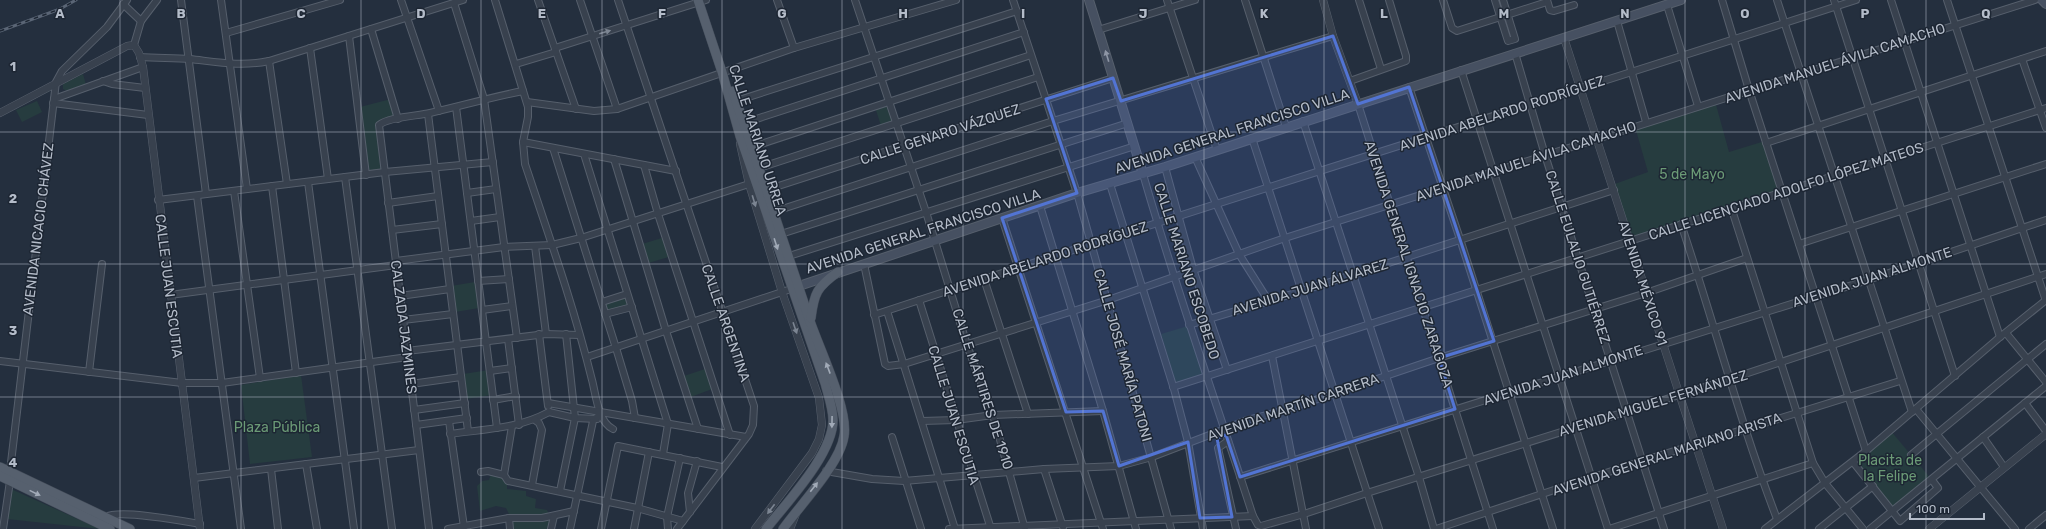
<svg xmlns="http://www.w3.org/2000/svg" width="2046" height="529" font-family="Rubik,sans-serif">
<style>
.green{fill:#263c3f}
.lines{fill:none;stroke-linecap:round;stroke-linejoin:round}
.minor-casing{stroke:#565f6c;stroke-width:8}
.tertiary-casing{stroke:#565f6c;stroke-width:8}
.secondary-casing{stroke:#565f6c;stroke-width:10}
.primary-casing{stroke:#414a57;stroke-width:10}
.minor{stroke:#38414e;stroke-width:6}
.tertiary{stroke:#38414e;stroke-width:7}
.secondary{stroke:#465061;stroke-width:8}
.primary{stroke:#56606e;stroke-width:9}
.rail-casing{stroke:#5a6575;stroke-width:3}
.rail{stroke:#1d2633;stroke-width:1.5;stroke-dasharray:4.5;stroke-linecap:butt}
.oneway{fill:#7c8592}
.oneway2{fill:#8e96a5}
.oneway3{fill:#a1aab7}
.marked{fill:#5274d3;fill-opacity:0.2;stroke:#5274d3;stroke-width:3;stroke-linejoin:round}
.grid{fill:none;stroke:#b4bcc9;stroke-width:1;stroke-opacity:0.55}
.labels{text-anchor:middle;stroke-width:3;stroke-linejoin:round;paint-order:stroke}
.street-label{font-size:14px;fill:#b4bcc9;stroke:#1d2633}
.park-label{font-size:14px;fill:#6b9a76;stroke:#1d2633}
.grid-label{font-size:13px;text-anchor:middle;font-weight:bold;fill:#b4bcc9;stroke:#1d2633;stroke-width:3;stroke-linejoin:round;paint-order:stroke}
</style>
<rect width="100%" height="100%" fill="#242f3e"/>
<g class="green">
<polygon points="83,74 86,85 69,92 63,89 63,84"/>
<polygon points="391,99 397,119 377,128 383,171 367,173 360,107"/>
<polygon points="37,101 42,112 22,122 16,110"/>
<polygon points="1715,101 1729,152 1765,141 1782,193 1629,240 1612,185 1648,172 1635,127"/>
<polygon points="888,102 895,122 881,126 875,107"/>
<polygon points="665,237 672,256 645,264 639,245"/>
<polygon points="475,282 479,308 455,312 451,286"/>
<polygon points="627,294 632,307 605,314 602,302"/>
<polygon points="1188,326 1205,376 1176,384 1161,334"/>
<polygon points="708,368 715,388 688,398 681,377"/>
<polygon points="489,370 492,395 466,399 463,374"/>
<polygon points="301,375 312,457 250,464 241,385"/>
<polygon points="1890,430 1932,480 1892,512 1853,462"/>
<polygon points="491,474 502,477 507,482 507,489 526,491 526,496 536,499 535,508 547,510 551,519 549,529 511,529 510,516 506,508 496,506 480,511 477,486 482,481 489,480"/>
<polygon points="11,489 100,529 7,519"/>
</g>
<g class="lines">
<defs>
<g id="minor">
<polyline points="181,0 206,194"/>
<polyline points="221,0 247,189"/>
<polyline points="401,0 439,111"/>
<path d="M495 0 528 107V117L523 142 525 164C549 236 574 307 592 380 596 395 598 422 613 429"/>
<polyline points="538,0 576,109"/>
<polyline points="580,0 617,109"/>
<polyline points="618,0 754,406 753,425 749,434 677,529"/>
<polyline points="777,0 794,48"/>
<polyline points="855,0 926,212 967,345 993,415 1025,529"/>
<polyline points="1013,0 1077,193 1171,529"/>
<polyline points="1167,0 1217,150"/>
<polyline points="1245,0 1286,127"/>
<polyline points="1359,0 1381,69"/>
<polyline points="1443,0 1452,28 1457,31 1547,2"/>
<polyline points="1495,0 1508,41 1515,39 1503,0"/>
<polyline points="1547,0 1550,10 1554,11 1574,5"/>
<polyline points="1722,0 1749,90 1866,451"/>
<polyline points="1777,0 1912,412"/>
<polyline points="1834,0 1955,376"/>
<polyline points="1891,0 2000,337"/>
<polyline points="1947,0 2046,301"/>
<polyline points="454,3 484,99 517,338"/>
<polyline points="123,4 141,21"/>
<polyline points="1667,5 1698,106"/>
<polyline points="1617,21 1646,122"/>
<polyline points="371,29 398,119"/>
<polyline points="1098,30 1195,0"/>
<polyline points="226,33 340,0"/>
<polyline points="349,36 366,175"/>
<polyline points="134,45 141,21 157,0"/>
<polyline points="310,48 328,179"/>
<polyline points="555,48 706,0"/>
<polyline points="1515,53 1545,155 1664,529"/>
<path d="M140 57C157 58 173 58 190 59 217 62 242 67 269 61L463 0"/>
<polyline points="2022,59 2046,128"/>
<polyline points="269,61 287,184"/>
<polyline points="516,64 556,52"/>
<polyline points="1461,70 1608,529"/>
<polyline points="103,81 112,84 145,88"/>
<polyline points="1350,81 1406,61 1406,56 1389,0"/>
<polyline points="1409,87 1460,239 1553,529"/>
<polyline points="54,99 143,67"/>
<polyline points="736,101 1017,11"/>
<polyline points="527,102 594,111 617,109 794,48 956,0"/>
<polyline points="53,103 148,115"/>
<polyline points="1358,104 1493,529"/>
<polyline points="456,107 497,428"/>
<polyline points="428,114 468,431"/>
<polyline points="1303,121 1419,477 1434,529"/>
<polyline points="744,123 1024,32"/>
<polyline points="1252,138 1379,529"/>
<polyline points="523,142 676,171"/>
<polyline points="1766,143 2046,51"/>
<polyline points="752,147 1031,55"/>
<polyline points="553,148 616,348 632,401 635,418"/>
<polyline points="584,154 668,424 663,454"/>
<polyline points="1195,157 1239,254 1268,300"/>
<polyline points="614,159 666,331 698,429"/>
<polyline points="644,165 658,214 730,435"/>
<polyline points="1165,167 1193,269 1227,370"/>
<polyline points="759,168 1038,77"/>
<path d="M1143 174C1176 289 1216 402 1253 516L1258 525 1261 526 1304 514 1367 493 1730 379 2046 274"/>
<polyline points="345,177 392,529"/>
<polyline points="308,182 354,529"/>
<polyline points="1110,184 1174,389 1188,442 1203,529"/>
<polyline points="272,186 296,373"/>
<polyline points="766,190 1113,78"/>
<polyline points="234,191 260,378"/>
<polyline points="467,193 496,189"/>
<polyline points="197,196 241,529"/>
<polyline points="158,200 385,172 493,162"/>
<polyline points="388,203 438,196"/>
<polyline points="1040,206 1103,411 1136,529"/>
<polyline points="1732,210 1813,463 1825,483 1863,529"/>
<polyline points="773,212 1053,121 1333,36"/>
<polyline points="1002,218 1103,529"/>
<polyline points="471,221 500,217"/>
<path d="M1681 224C1714 322 1740 423 1777 519"/>
<polyline points="392,230 442,224"/>
<polyline points="781,234 1128,123"/>
<polyline points="1799,244 2046,164"/>
<polyline points="535,246 546,334"/>
<polyline points="789,256 1135,146"/>
<polyline points="396,261 504,247 552,245 581,238 749,184"/>
<polyline points="864,264 885,364 888,366 904,364 1108,300 1285,238 2035,0"/>
<polyline points="984,279 1028,414"/>
<polyline points="478,281 509,279"/>
<polyline points="170,295 396,265"/>
<polyline points="400,296 450,289"/>
<polyline points="919,300 991,529"/>
<polyline points="602,302 627,294"/>
<polyline points="482,310 512,306"/>
<polyline points="887,311 955,529"/>
<polyline points="605,314 632,307"/>
<path d="M874 315C1200 207 1529 106 1856 0"/>
<polyline points="403,320 453,314"/>
<polyline points="1189,325 1302,291 1614,190"/>
<polyline points="2006,333 2046,382"/>
<polyline points="539,334 548,406"/>
<polyline points="508,339 519,425"/>
<polyline points="407,351 546,334 579,335"/>
<polyline points="1272,356 1306,529"/>
<polyline points="587,357 791,289"/>
<polyline points="0,361 182,383 222,383 408,357"/>
<polyline points="490,371 512,368"/>
<polyline points="89,372 102,264"/>
<polyline points="411,384 461,377"/>
<polyline points="1173,387 2046,108"/>
<polyline points="493,400 516,396"/>
<polyline points="548,403 746,437"/>
<polyline points="2025,403 2046,431"/>
<polyline points="1916,409 2015,529"/>
<polyline points="414,410 465,403"/>
<polyline points="549,412 575,418 597,419"/>
<polyline points="449,421 464,527"/>
<polyline points="922,421 956,420 993,415 1103,411"/>
<polyline points="416,425 467,418"/>
<polyline points="512,426 504,475 508,481 637,508 683,521"/>
<path d="M450 434C484 429 518 429 549 412"/>
<polyline points="892,437 921,529"/>
<polyline points="1983,437 2004,467"/>
<polyline points="1228,441 1218,448 1236,529"/>
<polyline points="1911,455 2046,344"/>
<polyline points="1853,462 1900,521 1938,488 1932,480"/>
<polyline points="306,464 317,529"/>
<polyline points="271,469 278,529"/>
<polyline points="1044,469 1063,527"/>
<polyline points="10,471 56,82 62,71 107,27 127,0"/>
<polyline points="826,471 872,479 904,481 1044,469 1119,466 1152,457 1225,429 1247,420 1282,411 1439,358 1646,293 1747,258"/>
<polyline points="481,472 488,471 504,475"/>
<polyline points="1240,477 1868,280 2046,220"/>
<polyline points="194,478 419,450"/>
<polyline points="532,485 542,430 539,423 535,420"/>
<polyline points="560,491 575,418 566,334"/>
<polyline points="690,512 688,493 697,461"/>
<path d="M106 517C119 509 182 521 200 524"/>
<polyline points="509,518 510,529"/>
<polyline points="3,529 10,481"/>
<path d="M429 529 379 125C388 117 417 116 430 113 461 106 492 97 523 91"/>
<polyline points="448,529 509,518 542,518 574,511"/>
<polyline points="551,529 554,516"/>
<polyline points="570,529 593,421 601,413"/>
<polyline points="601,529 618,446 722,467"/>
<polyline points="634,529 649,452"/>
<polyline points="668,529 667,517 680,458"/>
<polyline points="949,529 1253,516"/>
<polyline points="1436,529 1642,461 1900,381"/>
<polyline points="1609,529 1813,463"/>
<polyline points="1765,529 1866,451 2000,337 2046,300"/>
<polyline points="1819,529 1873,486"/>
<polyline points="1870,529 2046,386"/>
<polyline points="2029,529 2046,515"/>
</g>
<g id="tertiary">
<polyline points="1323,0 1333,36 1358,104"/>
<polyline points="1564,38 1723,529"/>
<polyline points="0,113 127,46 134,45 139,53 143,67 200,529"/>
<polyline points="740,144 749,184 782,292 819,398 822,425 819,439 812,453 755,529"/>
<polyline points="790,529 796,514"/>
<polyline points="1929,529 2046,434"/>
</g>
<g id="secondary">
<polyline points="1089,0 1143,174"/>
<polyline points="2042,0 2046,4"/>
<polyline points="793,288 1077,193 1165,167 1681,0"/>
</g>
<g id="primary">
<path d="M698 0 722 72 740 136 825 383C828 395 833 408 833 420 833 454 787 502 766 529"/>
<path d="M733 91C758 167 784 244 810 321 819 348 849 410 844 436 840 464 800 505 783 529"/>
<path d="M811 318C814 293 817 287 838 272"/>
<polyline points="0,467 130,529"/>
<polyline points="0,476 110,529"/>
</g>
</defs>
<use href="#minor" class="minor-casing"/>
<use href="#tertiary" class="tertiary-casing"/>
<use href="#secondary" class="secondary-casing"/>
<use href="#primary" class="primary-casing"/>
<use href="#minor" class="minor"/>
<use href="#tertiary" class="tertiary"/>
<use href="#secondary" class="secondary"/>
<use href="#primary" class="primary"/>
<defs>
<polyline id="rail" points="0,31 60,9 76,0"/>
</defs>
<use href="#rail" class="rail-casing"/>
<use href="#rail" class="rail"/>
</g>
<defs><path id="oneway-solid" d="M-6-.8H1V-3.2L6.5 0L1 3.2V.8H-6Z"/></defs>
<g class="oneway">
<use href="#oneway-solid" transform="translate(605 32) rotate(-16)"/>
<use href="#oneway-solid" transform="translate(754 201) rotate(73)"/>
<use href="#oneway-solid" transform="translate(795 328) rotate(71)"/>
<use href="#oneway-solid" transform="translate(771 509) rotate(127)"/>
</g>
<use class="oneway2" href="#oneway-solid" transform="translate(1107 56) rotate(-107)"/>
<g class="oneway3">
<use href="#oneway-solid" transform="translate(776 244) rotate(72)"/>
<use href="#oneway-solid" transform="translate(828 368) rotate(-111)"/>
<use href="#oneway-solid" transform="translate(832 422) rotate(91)"/>
<use href="#oneway-solid" transform="translate(814 487) rotate(-52)"/>
<use href="#oneway-solid" transform="translate(35 493) rotate(26)"/>
</g>
<path class="marked" d="M1333 36 1358 104 1409 87 1494 341 1439 358 1455 409 1240 477 1226 435 1217 438 1232 517 1200 518 1188 442 1119 466 1103 411 1066 412 1002 218 1077 193 1046 99 1113 78 1121 101Z"/>
<path class="grid" d="M120 0V529M241 0V529M361 0V529M481 0V529M602 0V529M722 0V529M842 0V529M963 0V529M1083 0V529M1204 0V529M1324 0V529M1444 0V529M1565 0V529M1685 0V529M1805 0V529M1926 0V529M0 132H2046M0 264H2046M0 397H2046"/>
<g class="labels">
<g class="street-label">
<text transform="translate(1835 63) rotate(-18)" y="5">AVENIDA MANUEL ÁVILA CAMACHO</text>
<text transform="translate(1502 113) rotate(-18)" y="5">AVENIDA ABELARDO RODRÍGUEZ</text>
<text transform="translate(1232 131) rotate(-18)" y="5">AVENIDA GENERAL FRANCISCO VILLA</text>
<text transform="translate(940 134) rotate(-18)" y="5">CALLE GENARO VÁZQUEZ</text>
<text transform="translate(758 140) rotate(72)" y="5">CALLE MARIANO URREA</text>
<text transform="translate(1526 161) rotate(-18)" y="5">AVENIDA MANUEL ÁVILA CAMACHO</text>
<text transform="translate(1786 191) rotate(-18)" y="5">CALLE LICENCIADO ADOLFO LÓPEZ MATEOS</text>
<text transform="translate(38 229) rotate(-83)" y="5">AVENIDA NICACIO CHÁVEZ</text>
<text transform="translate(923 231) rotate(-18)" y="5">AVENIDA GENERAL FRANCISCO VILLA</text>
<text transform="translate(1578 257) rotate(72)" y="5">CALLE EULALIO GUTIÉRREZ</text>
<text transform="translate(1045 259) rotate(-18)" y="5">AVENIDA ABELARDO RODRÍGUEZ</text>
<text transform="translate(1409 264) rotate(72)" y="5">AVENIDA GENERAL IGNACIO ZARAGOZA</text>
<text transform="translate(1187 271) rotate(72)" y="5">CALLE MARIANO ESCOBEDO</text>
<text transform="translate(1872 277) rotate(-18)" y="5">AVENIDA JUAN ALMONTE</text>
<text transform="translate(1643 283) rotate(72)" y="5">AVENIDA MÉXICO 91</text>
<text transform="translate(169 286) rotate(83)" y="5">CALLE JUAN ESCUTIA</text>
<text transform="translate(1310 287) rotate(-17)" y="5">AVENIDA JUAN ÁLVAREZ</text>
<text transform="translate(726 323) rotate(71)" y="5">CALLE ARGENTINA</text>
<text transform="translate(404 327) rotate(83)" y="5">CALZADA JAZMINES</text>
<text transform="translate(1123 355) rotate(74)" y="5">CALLE JOSÉ MARÍA PATONI</text>
<text transform="translate(1563 375) rotate(-18)" y="5">AVENIDA JUAN ALMONTE</text>
<text transform="translate(983 389) rotate(72)" y="5">CALLE MÁRTIRES DE 1910</text>
<text transform="translate(1653 403) rotate(-17)" y="5">AVENIDA MIGUEL FERNÁNDEZ</text>
<text transform="translate(1293 407) rotate(-19)" y="5">AVENIDA MARTÍN CARRERA</text>
<text transform="translate(954 415) rotate(73)" y="5">CALLE JUAN ESCUTIA</text>
<text transform="translate(1667 454) rotate(-18)" y="5">AVENIDA GENERAL MARIANO ARISTA</text>
</g>
<g class="park-label">
<text x="1692" y="179">5 de Mayo</text>
<text x="277" y="432">Plaza Pública</text>
<text x="1890" y="465">Placita de<tspan x="1890" dy="16">la Felipe</tspan></text>
</g>
</g>
<g class="grid-label">
<text x="60" y="18">A</text>
<text x="181" y="18">B</text>
<text x="301" y="18">C</text>
<text x="421" y="18">D</text>
<text x="542" y="18">E</text>
<text x="662" y="18">F</text>
<text x="782" y="18">G</text>
<text x="903" y="18">H</text>
<text x="1023" y="18">I</text>
<text x="1143" y="18">J</text>
<text x="1264" y="18">K</text>
<text x="1384" y="18">L</text>
<text x="1504" y="18">M</text>
<text x="1625" y="18">N</text>
<text x="1745" y="18">O</text>
<text x="1865" y="18">P</text>
<text x="1986" y="18">Q</text>
<text x="13" y="71">1</text>
<text x="13" y="203">2</text>
<text x="13" y="335">3</text>
<text x="13" y="467">4</text>
</g>
<path d="M1910 513v6h74v-6" fill="none" stroke="#b4bcc9" stroke-width="2"/>
<text x="1916" y="513" font-size="12" fill="#b4bcc9" stroke="#1d2633" stroke-width="3" paint-order="stroke">100 m</text>
</svg>
